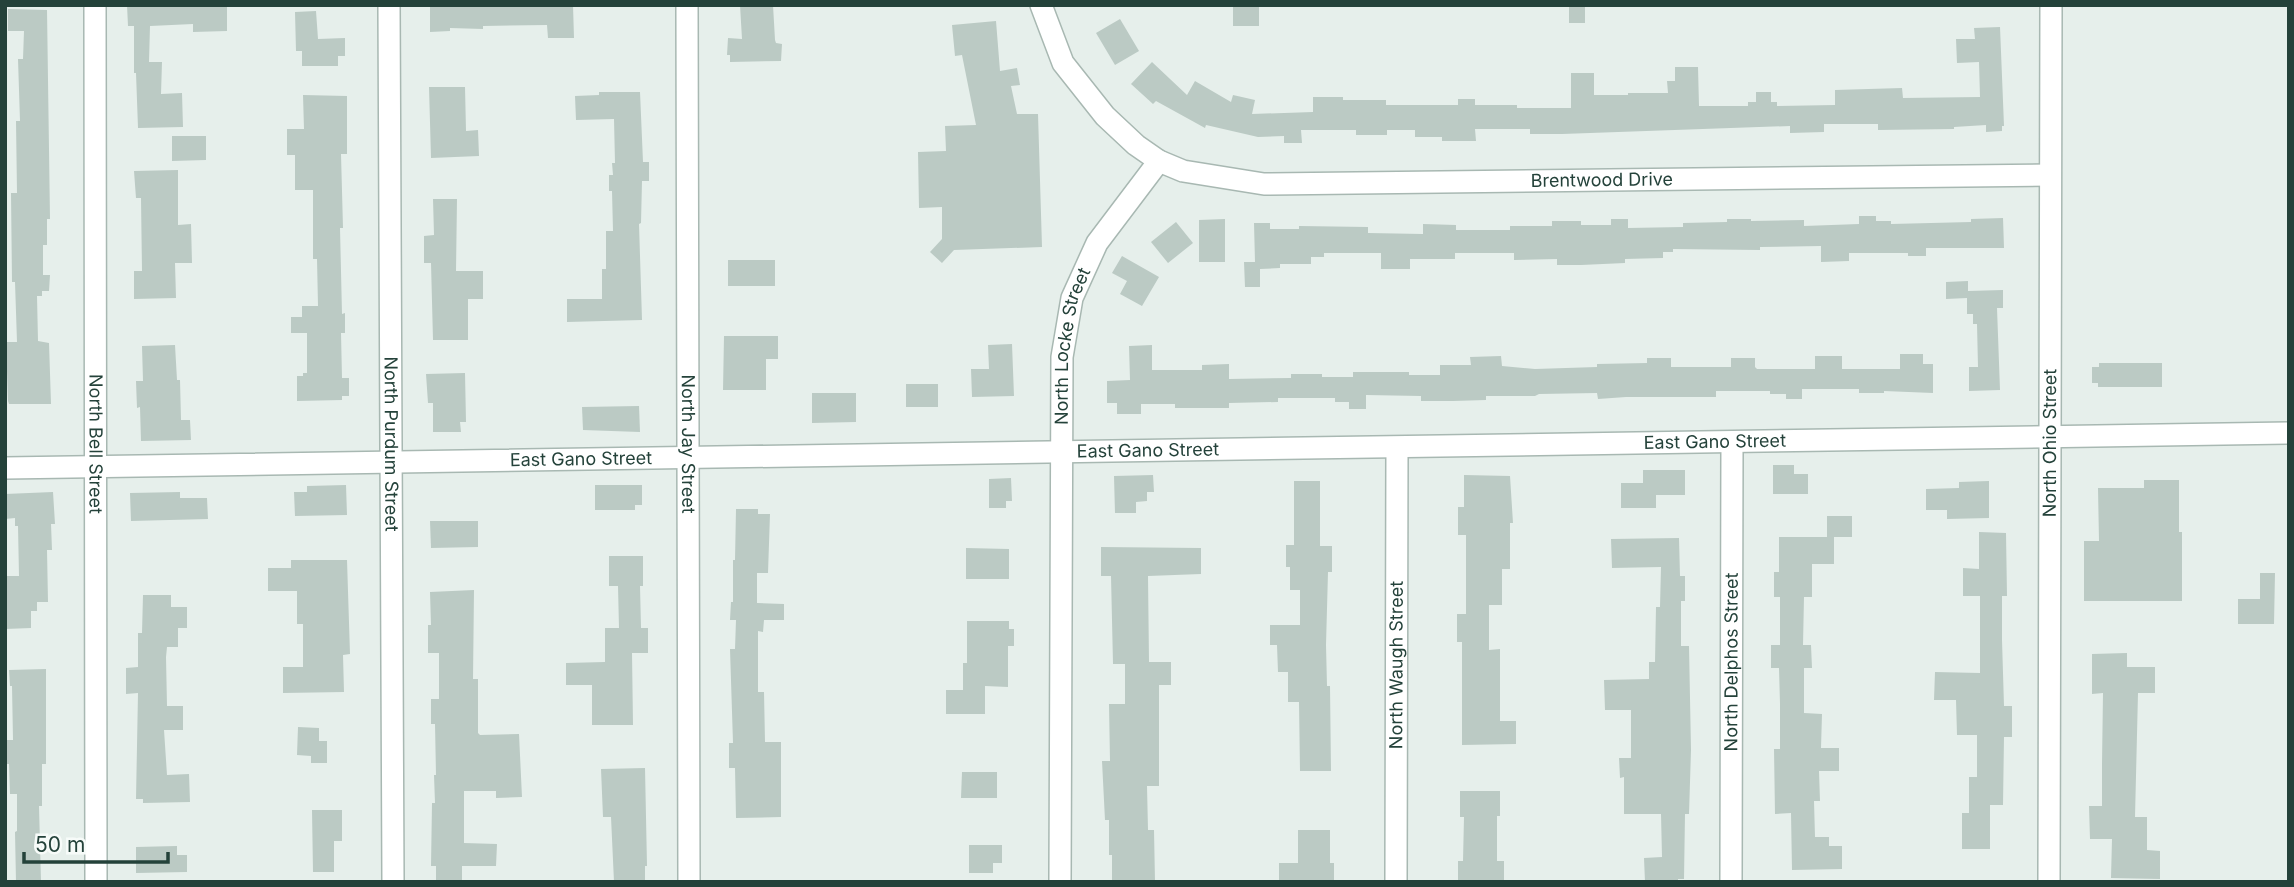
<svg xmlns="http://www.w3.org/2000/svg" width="2294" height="887" font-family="Inter,sans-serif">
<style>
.building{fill:#bbcac4}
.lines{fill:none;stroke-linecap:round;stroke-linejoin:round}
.minor-casing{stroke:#a8b8b2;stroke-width:24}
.tertiary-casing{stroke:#a8b8b2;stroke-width:24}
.minor{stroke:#fff;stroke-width:21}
.tertiary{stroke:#fff;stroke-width:21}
.labels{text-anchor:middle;stroke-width:6;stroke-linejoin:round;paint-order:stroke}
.street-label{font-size:18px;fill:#24423a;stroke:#f7fbf9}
</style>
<rect width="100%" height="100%" fill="#e6efeb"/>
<g class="building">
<polygon points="127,5 227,5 227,31 193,32 193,24 150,26 149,62 162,62 161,94 182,93 183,127 138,128 136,73 134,73 134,26 128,26"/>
<polygon points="430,5 573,5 574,38 548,38 547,25 483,26 483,29 450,28 450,31 430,32"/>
<polygon points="740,5 773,5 775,40 776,43 782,44 781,61 730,62 730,55 727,55 728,38 742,39"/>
<rect x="1233" y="5" width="26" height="21"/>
<rect x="1569" y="5" width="16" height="18"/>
<polygon points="8,9 47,10 50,219 47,219 47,245 43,245 43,275 50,275 49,291 42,291 42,296 37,296 38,341 49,343 51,404 9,404 8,401 6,342 17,342 15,282 12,282 11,193 17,193 16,121 20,121 18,59 23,59 24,31 8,31"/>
<polygon points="316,11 318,39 345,38 345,56 338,56 338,66 302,66 302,51 296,51 295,12"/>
<polygon points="1120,19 1139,51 1115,65 1096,33"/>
<polygon points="996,21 1000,71 1017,68 1020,85 1011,86 1017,114 1038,114 1042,247 954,250 942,263 930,252 942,239 942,207 919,208 918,152 946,151 945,126 976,125 962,55 955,56 952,25"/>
<polygon points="2000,27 2004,126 2002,126 2002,131 1986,132 1986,125 1954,127 1954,129 1878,130 1878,124 1824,124 1824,132 1790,133 1790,126 1562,134 1530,134 1530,129 1475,129 1476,141 1442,141 1442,137 1415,137 1415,130 1387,130 1387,135 1356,135 1356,130 1301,130 1302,143 1284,143 1284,136 1258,137 1206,125 1205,128 1156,101 1153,104 1131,84 1152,62 1187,95 1195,81 1231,102 1233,95 1255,100 1252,114 1313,112 1313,97 1343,97 1343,100 1386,100 1386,105 1458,105 1458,99 1475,99 1475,105 1517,105 1517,108 1571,108 1571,73 1594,73 1594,95 1628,95 1628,93 1668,93 1667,81 1675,81 1675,67 1698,67 1699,106 1748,106 1748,102 1756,102 1756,92 1771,92 1771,102 1777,102 1777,106 1835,105 1835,90 1902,88 1903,98 1980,97 1979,62 1957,63 1956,39 1975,39 1974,28"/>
<polygon points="429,87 465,87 466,131 478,130 479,156 431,158"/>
<polygon points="599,92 640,92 643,162 649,162 649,181 642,181 641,223 639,224 642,320 567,322 567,299 602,299 602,269 606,269 606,231 613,231 612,191 609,191 609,175 613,175 612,163 615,163 614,119 576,120 575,96 599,95"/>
<polygon points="303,95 347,96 347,154 341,154 343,228 340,228 342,314 345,313 345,333 341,333 342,378 349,378 349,396 342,396 342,400 297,401 297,376 303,376 303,373 307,373 307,333 291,333 291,317 302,317 302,306 318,306 317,259 313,259 313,190 295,190 295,155 287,155 287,129 304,129"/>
<polygon points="172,136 206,136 206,160 172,161"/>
<polygon points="178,170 178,225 191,224 192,263 175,263 176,298 134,299 134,271 142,271 141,198 136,198 134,171"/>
<polygon points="433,199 457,199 456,271 483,271 483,299 468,299 468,340 433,340 431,263 424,263 424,236 434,235"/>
<polygon points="1859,216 1876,216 1876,221 1891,221 1891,224 1971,222 1971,219 2003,218 2004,248 1926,248 1926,256 1908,256 1908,253 1849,253 1849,261 1821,262 1821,246 1760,247 1760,250 1673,249 1673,252 1663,252 1663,258 1625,259 1625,263 1581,265 1557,265 1557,259 1514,260 1514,253 1455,253 1455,259 1410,259 1410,269 1381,269 1381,253 1324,253 1324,257 1311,257 1311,264 1280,264 1280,268 1260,269 1260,287 1245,287 1244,262 1255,262 1254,223 1270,223 1270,229 1299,229 1299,226 1368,227 1368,233 1423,234 1423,224 1456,225 1456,230 1510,230 1510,226 1552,226 1552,221 1581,221 1581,225 1611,225 1611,219 1628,219 1628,228 1683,227 1683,223 1727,222 1727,219 1751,219 1751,221 1804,220 1804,226 1859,224"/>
<polygon points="1225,219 1225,262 1199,262 1199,220"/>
<polygon points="1176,222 1193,243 1168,263 1151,242"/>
<polygon points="1122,256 1159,277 1142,306 1120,294 1127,281 1112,273"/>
<rect x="728" y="260" width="47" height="26"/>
<polygon points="1968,281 1968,291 2003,290 2003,308 1997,308 2000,390 1969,391 1969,367 1978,367 1977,324 1973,324 1973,314 1967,314 1967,298 1946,299 1946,282"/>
<polygon points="724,336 778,336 778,359 766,359 766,390 723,390"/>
<polygon points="1012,344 1014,396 972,397 971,369 989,369 988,345"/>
<polygon points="175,345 177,380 180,380 181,420 190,420 191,440 141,441 140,407 137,408 136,381 143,381 142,346"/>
<polygon points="1152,345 1152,370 1202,370 1202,365 1229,364 1229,379 1291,378 1291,374 1322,374 1322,377 1353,377 1353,372 1409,372 1409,375 1440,375 1440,365 1471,365 1470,357 1501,356 1502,366 1535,369 1597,367 1597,364 1647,363 1647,358 1671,358 1671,367 1731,367 1731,358 1755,358 1755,367 1757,369 1815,369 1815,356 1842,356 1842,369 1900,369 1900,354 1923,354 1923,364 1933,364 1933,393 1884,391 1884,393 1859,393 1859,389 1802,389 1802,399 1786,399 1786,394 1770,394 1770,391 1716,391 1716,397 1626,397 1598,399 1597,393 1539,394 1535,396 1486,396 1486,400 1453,401 1421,401 1421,396 1366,395 1366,409 1349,409 1349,402 1335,402 1335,398 1278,398 1278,402 1229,403 1229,408 1175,408 1175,404 1141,404 1141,414 1117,414 1117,403 1107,403 1107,381 1130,380 1129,346"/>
<polygon points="2099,363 2162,363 2162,387 2098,387 2098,383 2092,383 2092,367 2099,367"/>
<polygon points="465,373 466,422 460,422 461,432 433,432 433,403 428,403 426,374"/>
<rect x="906" y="384" width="32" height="23"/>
<polygon points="812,393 856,393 856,422 812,423"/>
<polygon points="639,406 640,432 583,430 582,407"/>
<polygon points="1773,465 1794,465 1794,474 1808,474 1808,494 1773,494"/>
<polygon points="1643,470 1685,470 1685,495 1656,495 1656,508 1621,508 1621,483 1643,483"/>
<polygon points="1153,475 1154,492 1147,492 1147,501 1136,502 1136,513 1115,513 1114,476"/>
<polygon points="1464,475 1510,476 1513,523 1510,523 1510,569 1502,569 1502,605 1489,605 1489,650 1500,649 1500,721 1516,721 1516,744 1462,745 1462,642 1457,642 1457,614 1466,614 1466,535 1458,535 1458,507 1464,507"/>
<polygon points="1011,478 1012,501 1006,501 1006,508 989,508 989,479"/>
<polygon points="2144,480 2179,480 2179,532 2182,532 2182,601 2084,601 2084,541 2099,541 2098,488 2144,488"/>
<polygon points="1294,481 1320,481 1320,546 1332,546 1332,572 1328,572 1326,645 1327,686 1330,686 1331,771 1300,771 1299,702 1288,702 1288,672 1278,672 1277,645 1270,645 1270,625 1300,625 1300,590 1290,590 1290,567 1286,567 1286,545 1294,545"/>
<polygon points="1989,481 1989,518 1947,519 1947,510 1926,510 1926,489 1959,488 1959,482"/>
<polygon points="346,485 347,515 295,516 294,492 307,492 307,486"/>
<polygon points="595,485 642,485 642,505 635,505 635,510 595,510"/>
<polygon points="53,492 55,524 51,524 52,550 47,550 48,602 37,602 37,611 31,611 31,628 5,629 6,576 19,576 18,526 15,526 15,518 5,519 5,494"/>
<polygon points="180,492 180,498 207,498 208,519 131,521 130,493"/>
<polygon points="736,509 758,509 758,514 770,514 768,573 757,573 757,603 784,604 784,620 764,620 763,632 758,631 758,692 764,692 765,742 781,742 781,817 736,818 735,768 729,768 729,743 733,743 730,649 735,649 736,620 730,620 731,602 733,602 733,560 735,560"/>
<polygon points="1827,516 1852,516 1852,537 1834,537 1834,564 1812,564 1812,597 1804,597 1803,645 1811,645 1812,668 1804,668 1804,713 1822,714 1821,748 1839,748 1839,771 1819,771 1820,801 1814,801 1815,837 1829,837 1829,846 1842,846 1842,869 1792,870 1791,813 1775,814 1774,749 1780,749 1780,704 1779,668 1771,668 1771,645 1780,645 1780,597 1774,597 1774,572 1779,572 1779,537 1827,537"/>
<polygon points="430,521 478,521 478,547 431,548"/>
<polygon points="1979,532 2006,533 2007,596 2002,596 2002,640 2004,706 2012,706 2012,737 2004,737 2003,805 1990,805 1990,849 1962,849 1962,813 1969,813 1969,777 1977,777 1977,735 1957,735 1956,700 1934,700 1935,672 1980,673 1980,596 1963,596 1963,568 1979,569"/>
<polygon points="1679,538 1680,576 1685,576 1685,601 1681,601 1681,646 1689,646 1691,750 1689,814 1685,814 1684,879 1678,879 1678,882 1645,882 1644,858 1662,857 1661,814 1624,814 1624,777 1620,778 1619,758 1631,758 1631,710 1605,710 1604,680 1649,679 1649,662 1655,662 1656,607 1660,607 1661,567 1612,568 1611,539"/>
<polygon points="1101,547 1201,548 1201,574 1148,576 1149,662 1171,662 1171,685 1159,685 1159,786 1147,786 1148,830 1154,830 1155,882 1112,882 1112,855 1109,855 1109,820 1105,820 1102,761 1110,761 1109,704 1125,704 1125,664 1113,664 1111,576 1101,576"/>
<polygon points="966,548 1009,549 1009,579 966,579"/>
<polygon points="609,556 643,556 643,586 640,586 641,628 648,628 648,653 632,653 633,725 592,725 592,685 566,685 566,663 605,662 605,628 619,628 618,586 609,586"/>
<polygon points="291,560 347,560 350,654 343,655 344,692 283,693 283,667 303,667 303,624 297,624 297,591 268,591 268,568 291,568"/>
<polygon points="2260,573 2275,573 2274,624 2238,624 2238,599 2260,599"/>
<polygon points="474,590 473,679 478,679 478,733 480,735 519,734 522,797 496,798 496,791 464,791 464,843 497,844 496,866 462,866 462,882 436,882 436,866 431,866 432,803 435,803 434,775 436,775 435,724 431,724 431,699 439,699 439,653 428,653 428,625 431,625 430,592"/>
<polygon points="143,595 171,595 171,607 187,607 187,628 178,628 178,647 167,647 166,657 167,706 183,706 183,730 164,730 167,775 189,774 190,802 143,803 143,799 136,799 138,693 126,694 126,668 138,667 138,633 142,633"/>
<polygon points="967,621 1009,621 1009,629 1014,629 1014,646 1008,646 1008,687 985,686 985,714 946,714 946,690 963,690 963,663 967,663"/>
<polygon points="2127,653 2127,667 2155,667 2155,693 2138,693 2135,817 2147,817 2147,850 2160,851 2160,879 2111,878 2112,839 2090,839 2089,806 2102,806 2102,764 2103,693 2092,694 2092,654"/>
<polygon points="46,669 46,764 42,764 42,806 39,806 41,882 16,882 15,832 17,831 17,794 10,794 9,764 5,764 5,740 13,740 12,686 10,686 9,670"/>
<polygon points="298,727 319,728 319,741 327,741 327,763 311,763 311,756 297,755"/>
<polygon points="645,768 647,866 645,866 645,882 614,882 611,817 603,817 601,769"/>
<polygon points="962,772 997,772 997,798 961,798"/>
<polygon points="1460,791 1500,791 1500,816 1497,816 1497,861 1504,861 1504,882 1458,882 1458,861 1463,861 1464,817 1460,817"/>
<polygon points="312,810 342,810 342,841 334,841 334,872 313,872"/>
<polygon points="1298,830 1330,830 1330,863 1334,863 1334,882 1279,882 1279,863 1298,863"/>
<polygon points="969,845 1002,845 1002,863 993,863 993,873 969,873"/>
<polygon points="177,846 177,855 187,855 187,872 136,873 136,847"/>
</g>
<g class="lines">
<defs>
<g id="minor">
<path id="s1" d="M95 5 96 882"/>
<path id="s2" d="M389 5 393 882"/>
<path id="s3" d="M687 5 689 882"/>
<path id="s4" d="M1041 5 1063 63 1105 116 1136 145 1159 161 1183 171 1264 184 2049 175"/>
<path id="s5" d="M5 468 2289 433"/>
<path id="s6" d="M1060 882 1062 357 1072 298 1097 243 1159 161"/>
<path id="s7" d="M1396 882 1397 449"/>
<path id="s8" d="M1731 882 1732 442"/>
</g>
<g id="tertiary">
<path id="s9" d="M2049 882 2051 5"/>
</g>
</defs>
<use href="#minor" class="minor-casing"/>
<use href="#tertiary" class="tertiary-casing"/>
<use href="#minor" class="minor"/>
<use href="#tertiary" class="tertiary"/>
</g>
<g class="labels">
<g class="street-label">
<text dy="6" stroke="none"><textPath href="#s4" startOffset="646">Brentwood Drive</textPath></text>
<text dy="6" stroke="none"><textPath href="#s6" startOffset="537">North Locke Street</textPath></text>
<text dy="6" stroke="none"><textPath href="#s5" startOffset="1710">East Gano Street</textPath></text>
<text dy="6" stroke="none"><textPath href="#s1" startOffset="439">North Bell Street</textPath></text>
<text dy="6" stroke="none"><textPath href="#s2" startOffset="439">North Purdum Street</textPath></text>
<text dy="6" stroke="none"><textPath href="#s9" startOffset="439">North Ohio Street</textPath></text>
<text dy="6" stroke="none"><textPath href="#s3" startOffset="439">North Jay Street</textPath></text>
<text dy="6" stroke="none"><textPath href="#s5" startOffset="1143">East Gano Street</textPath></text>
<text dy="6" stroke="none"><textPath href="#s5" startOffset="576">East Gano Street</textPath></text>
<text dy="6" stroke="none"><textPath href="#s8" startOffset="220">North Delphos Street</textPath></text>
<text dy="6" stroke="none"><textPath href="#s7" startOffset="217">North Waugh Street</textPath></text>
</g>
</g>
<rect width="2294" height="887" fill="none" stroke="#24423a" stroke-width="14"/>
<path d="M24 852v10h144v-10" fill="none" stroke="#24423a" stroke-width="3.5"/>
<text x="35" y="852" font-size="21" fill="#24423a" stroke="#f7fbf9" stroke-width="5" paint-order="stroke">50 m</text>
</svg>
